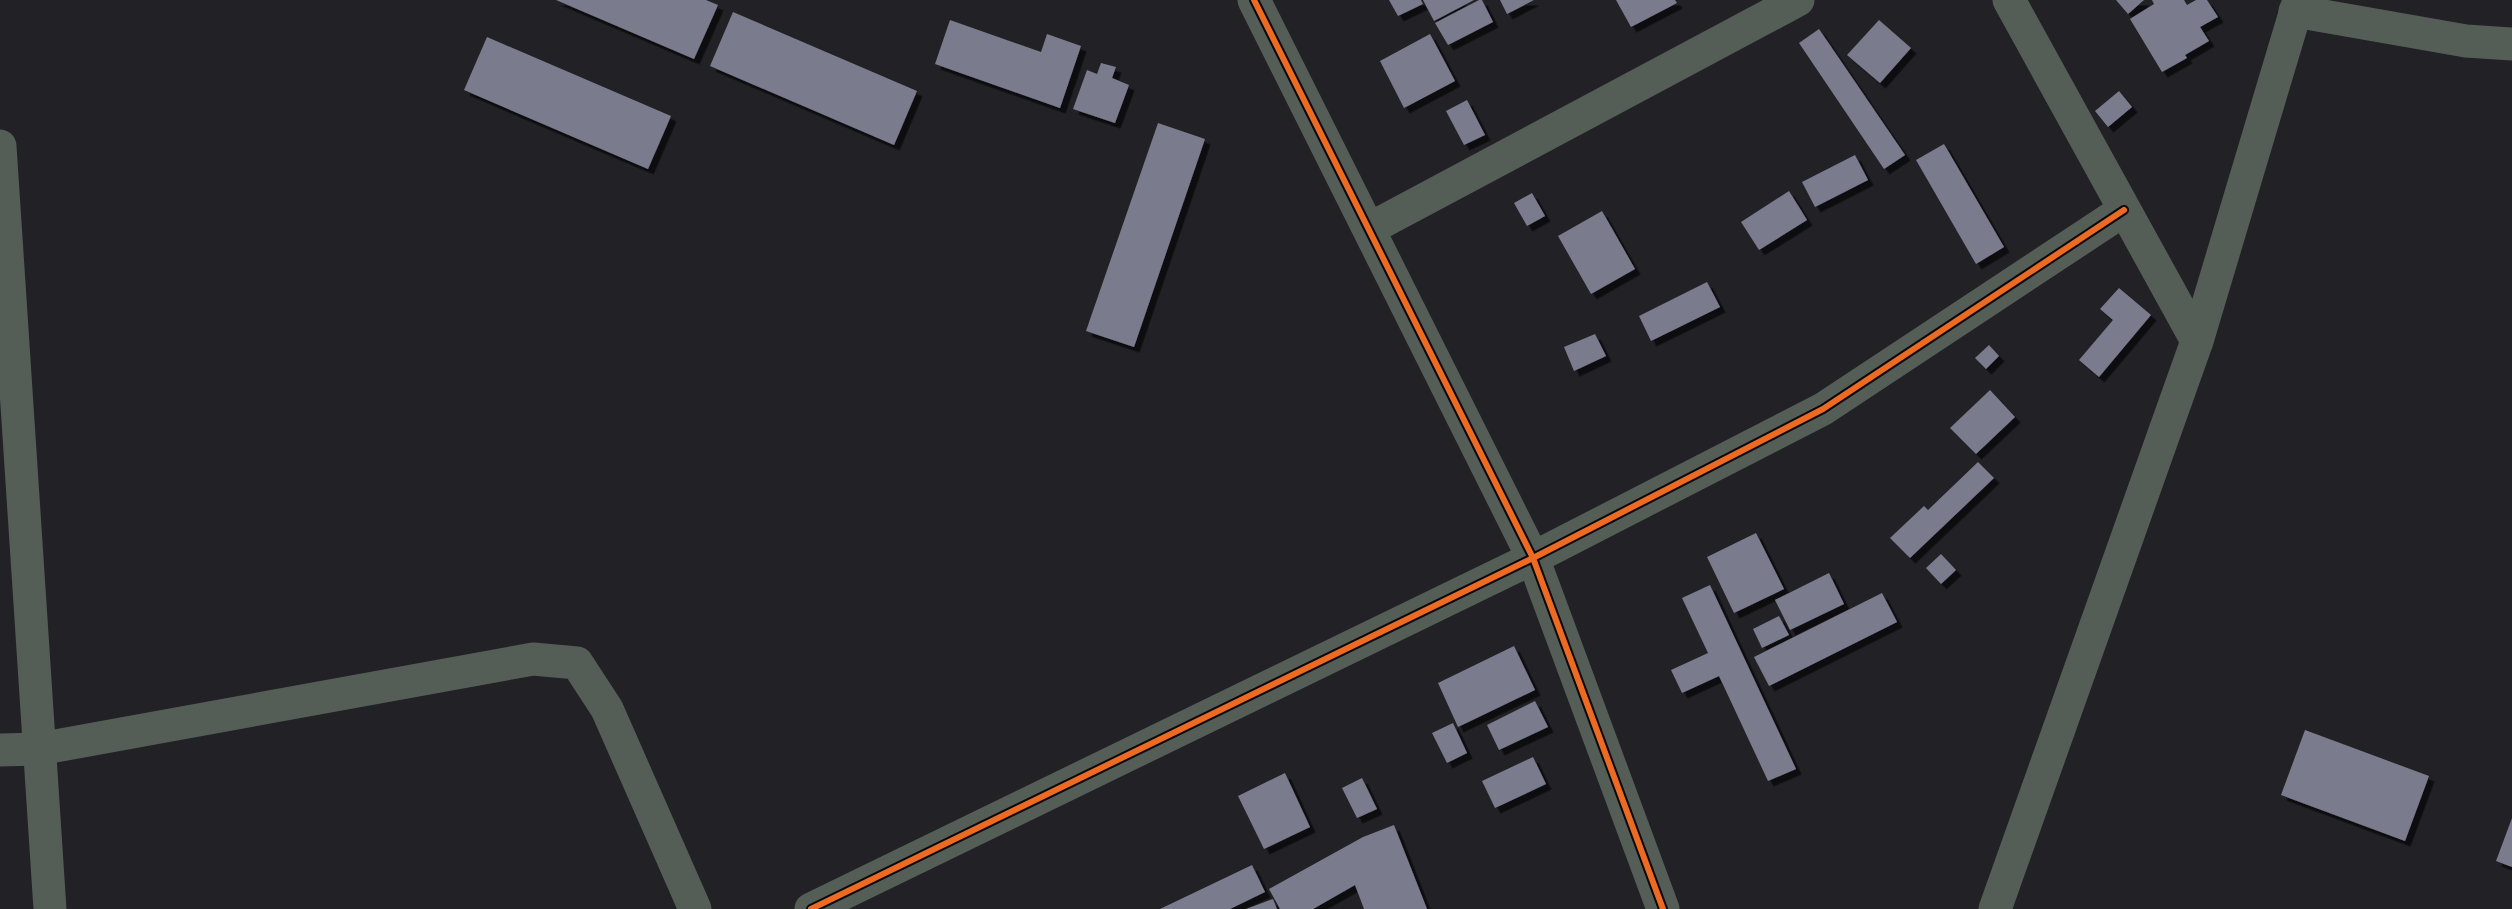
<svg xmlns="http://www.w3.org/2000/svg" width="2512" height="909" font-family="Karla,sans-serif">
<style>
.building{fill:#7a7b8d;filter:url(#shadow)}
.lines{fill:none;stroke-linecap:round;stroke-linejoin:round}
.minor{stroke:#555d57;stroke-width:33}
.cycleway-casing{stroke:#09090e;stroke-width:10}
.cycleway{stroke:#ed6a23;stroke-width:6}
</style>
<defs>
<filter id="shadow"><feDropShadow dx="5.5" dy="5.5" stdDeviation="0" flood-color="#0009"/></filter>
</defs>
<rect width="100%" height="100%" fill="#212126"/>
<g class="building">
<polygon points="556,0 706,0 718,5 694,59"/>
<polygon points="1389,0 1421,0 1423,4 1398,16"/>
<polygon points="1423,0 1474,0 1434,21"/>
<polygon points="1479,0 1482,0 1493,22 1448,45 1435,23"/>
<polygon points="1500,0 1534,0 1507,14"/>
<polygon points="1616,0 1675,0 1677,3 1631,27"/>
<polygon points="2116,0 2144,0 2128,14"/>
<polygon points="2152,0 2184,0 2187,5 2196,0 2207,0 2218,17 2200,27 2209,41 2185,55 2187,58 2162,72 2130,19 2154,4"/>
<polygon points="733,12 917,91 894,145 710,66"/>
<polygon points="950,20 1041,52 1047,34 1081,46 1060,108 935,64"/>
<polygon points="1879,20 1911,48 1880,83 1847,55"/>
<polygon points="1819,29 1905,155 1884,169 1799,43"/>
<polygon points="1430,34 1455,81 1404,108 1380,61"/>
<polygon points="487,37 671,116 648,169 464,90"/>
<polygon points="1101,63 1116,67 1112,78 1129,85 1115,123 1073,109 1087,70 1097,74"/>
<polygon points="2119,91 2132,107 2108,127 2095,111"/>
<polygon points="1467,100 1485,135 1464,145 1446,111"/>
<polygon points="1158,123 1205,139 1134,347 1086,331"/>
<polygon points="1944,144 2004,247 1976,264 1916,160"/>
<polygon points="1855,155 1868,180 1815,207 1802,182"/>
<polygon points="1789,191 1807,220 1759,250 1741,222"/>
<polygon points="1532,193 1545,216 1527,226 1514,203"/>
<polygon points="1602,211 1635,269 1591,294 1558,236"/>
<polygon points="1707,282 1720,307 1651,341 1639,316"/>
<polygon points="2119,288 2151,315 2099,377 2079,360 2113,320 2100,309"/>
<polygon points="1595,334 1606,356 1574,371 1564,347"/>
<polygon points="1989,345 1999,356 1986,369 1975,358"/>
<polygon points="1990,390 2015,417 1976,454 1950,428"/>
<polygon points="1978,462 1994,478 1910,558 1890,538 1924,506 1928,510"/>
<polygon points="1756,533 1784,589 1734,613 1707,557"/>
<polygon points="1941,554 1956,570 1941,584 1926,568"/>
<polygon points="1829,573 1844,604 1790,630 1775,600"/>
<polygon points="1710,585 1796,769 1768,781 1719,676 1682,693 1671,670 1708,653 1682,598"/>
<polygon points="1882,593 1897,622 1769,686 1754,657"/>
<polygon points="1779,616 1789,635 1762,648 1753,629"/>
<polygon points="1514,646 1535,690 1458,727 1438,683"/>
<polygon points="1535,701 1548,727 1499,750 1487,725"/>
<polygon points="1453,723 1467,753 1447,763 1432,733"/>
<polygon points="2305,730 2429,776 2405,841 2281,795"/>
<polygon points="1533,757 1546,784 1495,808 1482,781"/>
<polygon points="1285,773 1310,827 1264,849 1238,796"/>
<polygon points="1362,778 1377,809 1357,818 1342,788"/>
<polygon points="2512,818 2512,867 2496,861"/>
<polygon points="1394,825 1427,909 1364,909 1355,885 1313,909 1280,909 1269,889 1363,837"/>
<polygon points="1252,865 1265,892 1230,909 1160,909"/>
<polygon points="1273,899 1277,909 1246,909"/>
</g>
<g class="lines">
<g class="minor">
<polyline points="1254,0 1533,558 1663,909"/>
<polyline points="2009,0 2197,341"/>
<polyline points="2295,11 2466,41 2512,44"/>
<polyline points="0,146 50,909"/>
<polyline points="1369,229 1798,0"/>
<polyline points="0,750 39,749 533,659 577,663 607,709 695,909"/>
<polyline points="811,909 1533,558 1823,409 2124,210"/>
<polyline points="1995,909 2197,341 2299,0"/>
</g>
<defs>
<g id="cycleway">
<polyline points="1254,0 1533,558 1663,909"/>
<polyline points="811,909 1533,558 1823,409 2124,210"/>
</g>
</defs>
<use href="#cycleway" class="cycleway-casing"/>
<use href="#cycleway" class="cycleway"/>
</g>
</svg>
